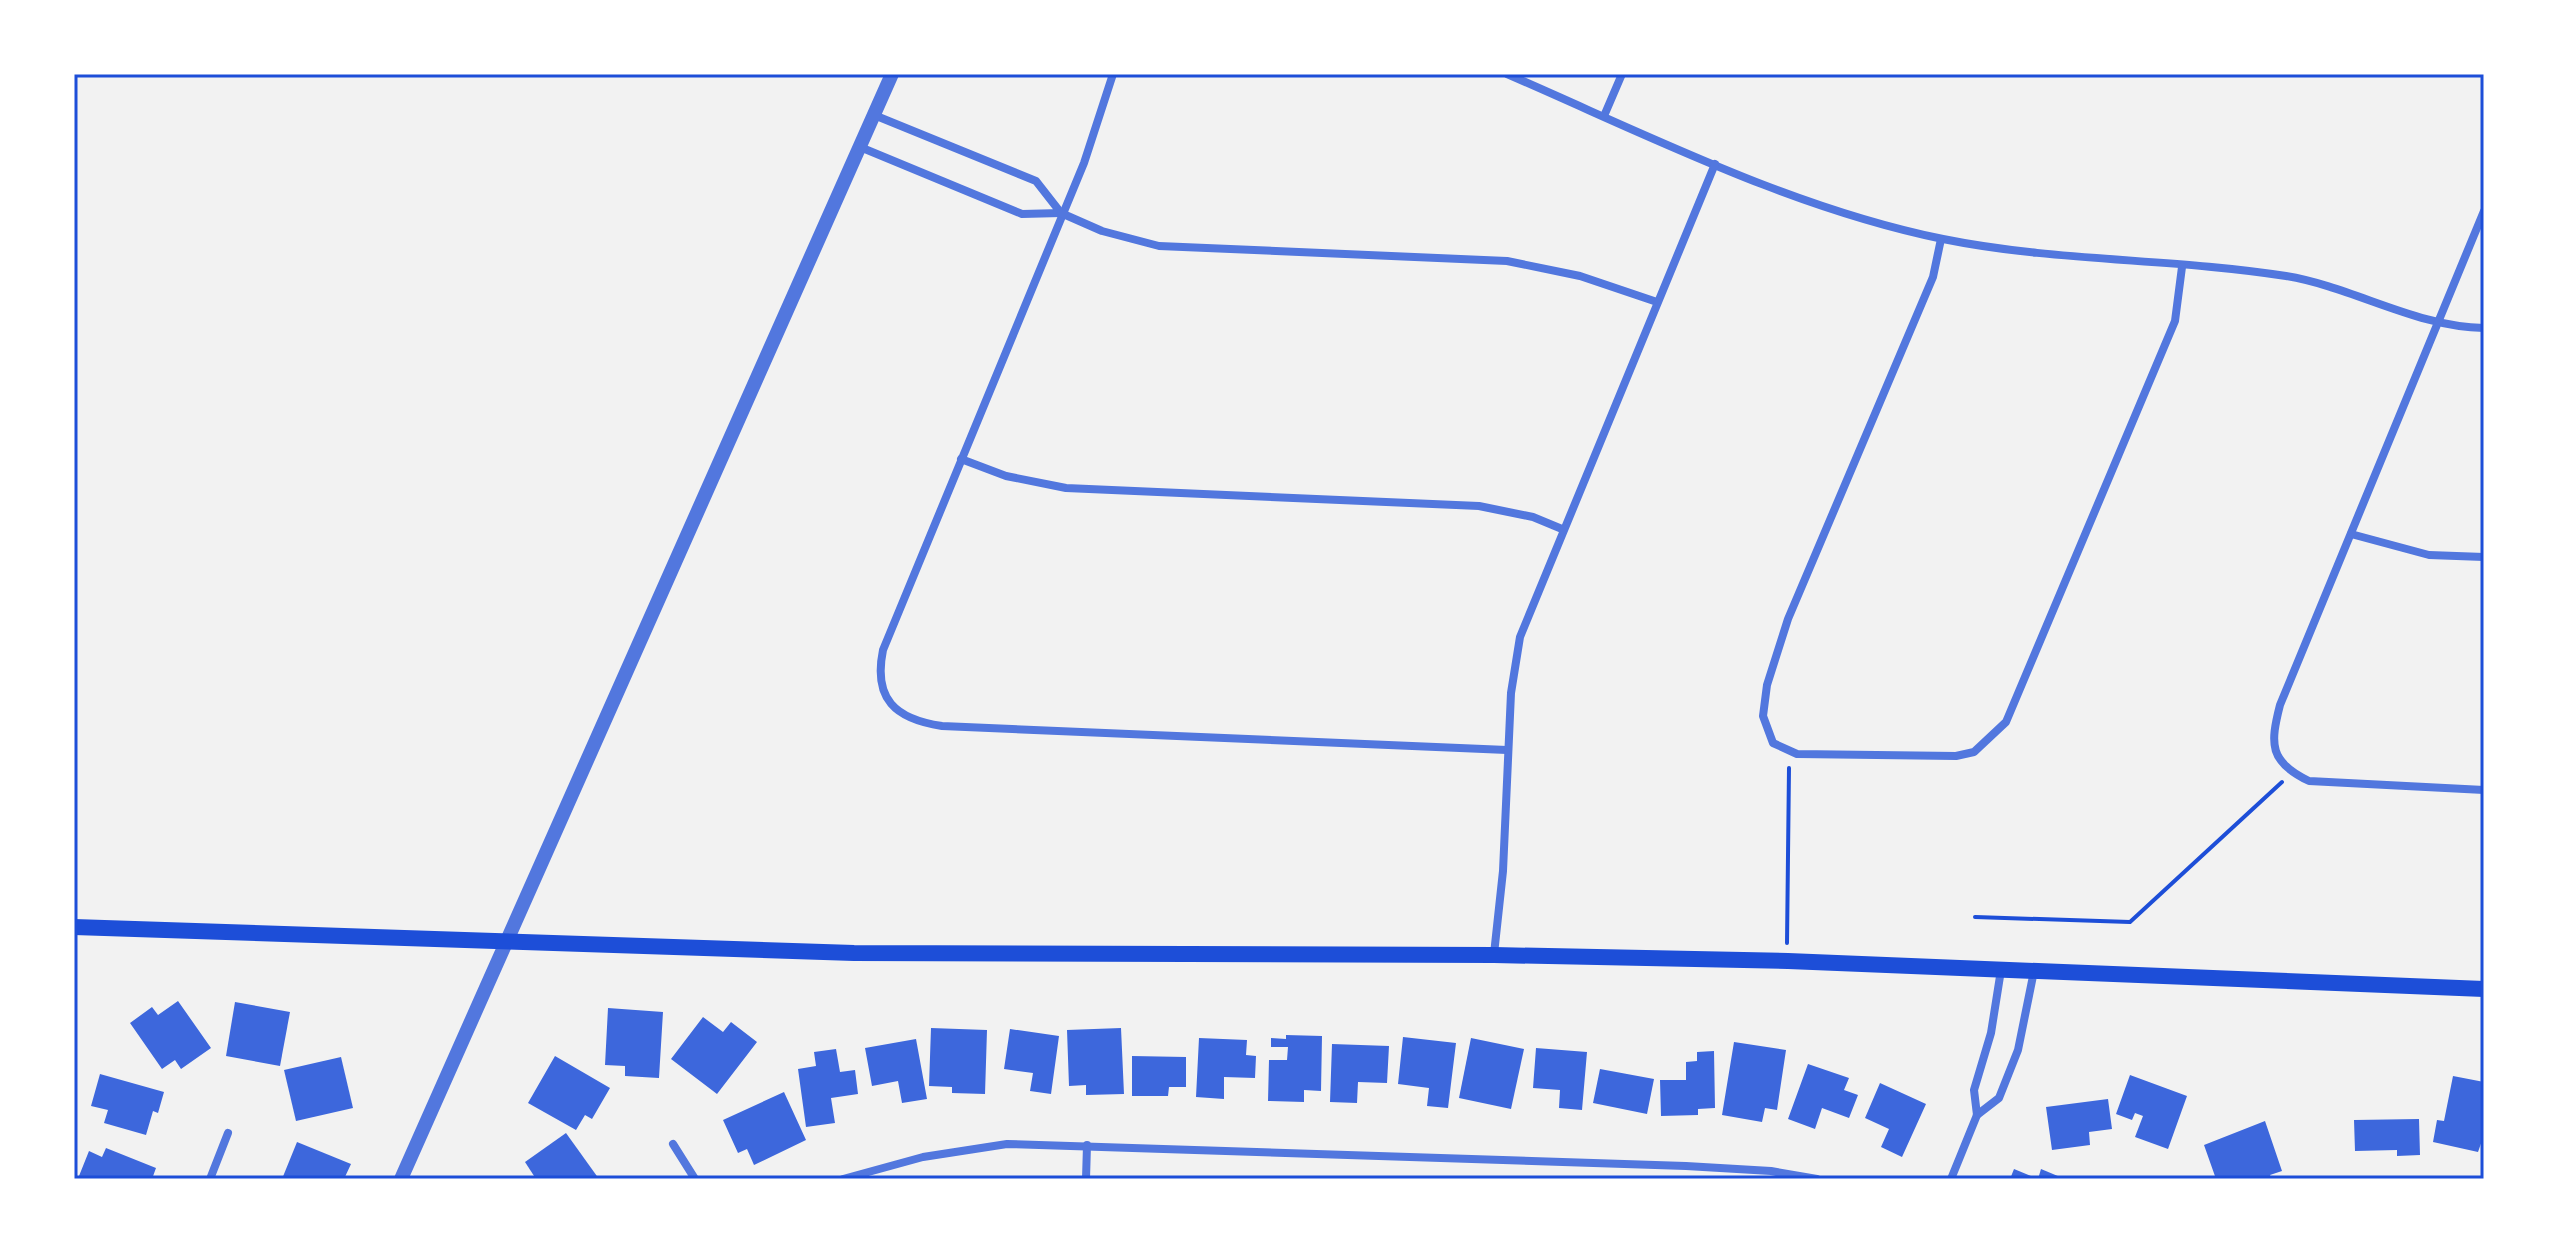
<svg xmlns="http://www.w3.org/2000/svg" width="2558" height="1253" font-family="'Archivo Narrow',sans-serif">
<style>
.building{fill:#3d67dc}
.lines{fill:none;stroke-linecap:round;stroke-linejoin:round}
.path{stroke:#1d4ed8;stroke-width:4}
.minor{stroke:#5277de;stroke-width:8}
.tertiary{stroke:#5277de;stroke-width:14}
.secondary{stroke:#1d4ed8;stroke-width:16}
.neatline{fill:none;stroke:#1d4ed8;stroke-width:3}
</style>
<rect width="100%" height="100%" fill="#f2f2f2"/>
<g class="building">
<polygon points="178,1001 211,1048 181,1069 175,1060 162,1069 130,1023 152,1007 158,1015"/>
<polygon points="235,1002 290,1012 280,1066 226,1056"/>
<polygon points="608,1008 663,1012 659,1078 625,1076 625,1066 605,1065"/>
<polygon points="703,1017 723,1032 731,1022 757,1042 717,1094 671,1059"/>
<polygon points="931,1028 987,1030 985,1094 952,1093 952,1087 929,1086"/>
<polygon points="1121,1028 1124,1094 1086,1095 1086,1085 1069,1086 1067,1030"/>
<polygon points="1010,1029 1059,1036 1051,1094 1030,1091 1033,1073 1004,1069"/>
<polygon points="1286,1035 1322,1036 1321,1091 1304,1090 1304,1102 1268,1101 1269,1060 1287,1060 1288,1047 1271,1047 1271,1038 1286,1039"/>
<polygon points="1403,1037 1456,1043 1448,1108 1427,1106 1429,1088 1398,1084"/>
<polygon points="1199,1038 1247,1040 1246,1055 1256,1056 1255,1078 1224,1077 1224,1099 1196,1097"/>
<polygon points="1471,1038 1524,1049 1511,1109 1459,1098"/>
<polygon points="916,1039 927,1099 902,1103 898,1081 872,1086 865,1048"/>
<polygon points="1734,1042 1786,1050 1777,1110 1765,1108 1762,1122 1722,1115"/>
<polygon points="1332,1044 1389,1046 1387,1083 1358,1082 1357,1103 1330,1102"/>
<polygon points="1536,1048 1587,1052 1582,1110 1559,1108 1560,1090 1533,1088"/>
<polygon points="836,1049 840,1072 855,1070 858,1094 831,1098 835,1123 806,1127 798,1069 816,1066 814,1052"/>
<polygon points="1714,1051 1715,1108 1698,1109 1698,1115 1661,1116 1660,1080 1686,1080 1686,1062 1697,1061 1697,1052"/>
<polygon points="555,1056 610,1088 592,1119 585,1115 576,1130 528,1103"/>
<polygon points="1132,1056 1186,1057 1186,1087 1169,1087 1168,1096 1132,1096"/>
<polygon points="341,1057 353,1108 296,1121 284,1070"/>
<polygon points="1808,1064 1849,1078 1844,1090 1858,1095 1849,1118 1822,1108 1815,1129 1788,1119"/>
<polygon points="1600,1069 1654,1079 1647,1114 1593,1103"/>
<polygon points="100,1074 164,1092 158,1113 153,1111 146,1135 104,1123 108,1110 91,1106"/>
<polygon points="2130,1075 2187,1096 2168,1149 2135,1137 2143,1116 2135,1113 2132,1120 2116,1114"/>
<polygon points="2453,1076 2484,1082 2484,1135 2478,1152 2433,1142 2437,1120 2444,1121"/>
<polygon points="1880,1083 1926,1104 1902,1157 1881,1147 1889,1129 1865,1118"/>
<polygon points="784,1092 806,1140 754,1165 747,1149 738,1153 723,1120"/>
<polygon points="2108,1099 2112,1129 2089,1132 2090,1145 2052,1150 2046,1107"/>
<polygon points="2419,1119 2420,1155 2397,1156 2397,1150 2355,1151 2354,1120"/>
<polygon points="2265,1121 2282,1171 2270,1175 2272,1179 2216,1179 2204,1145"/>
<polygon points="566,1133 599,1179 536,1179 525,1162"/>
<polygon points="297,1142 351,1164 344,1179 282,1179"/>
<polygon points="106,1148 156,1168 152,1179 79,1176 89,1151 102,1157"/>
<polygon points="2014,1169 2038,1179 2010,1179"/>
<polygon points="2041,1169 2065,1179 2038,1179"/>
</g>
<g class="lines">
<g class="path">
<polyline points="1975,917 2130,922 2282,782"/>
<polyline points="1787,943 1789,768"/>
</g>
<g class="minor">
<path d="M1113 74 1084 163 883 650C873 699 895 719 942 726L1507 750"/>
<path d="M1507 74C1648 135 1791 208 1943 239 2056 262 2172 258 2286 276 2353 287 2416 327 2484 328"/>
<polyline points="1604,116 1622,74"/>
<polyline points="860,147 1022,214 1061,213 1036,181 874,115"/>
<path d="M2484 211 2280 705C2270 744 2269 762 2309 781L2484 790"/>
<polyline points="1061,213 1102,231 1159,246 1507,261 1580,276 1657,302"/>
<polyline points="1941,239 1933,277 1788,619 1767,685 1763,716 1773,743 1797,754 1956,756 1974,752 2006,722 2175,321 2182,267"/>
<polyline points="961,459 1006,476 1066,488 1479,506 1533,517 1562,529"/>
<polyline points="2351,534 2429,555 2484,557"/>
<polyline points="1494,954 1503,871 1511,693 1520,637 1715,164"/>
<polyline points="1977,1115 1999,1098 2018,1050 2034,971"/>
<polyline points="673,1144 695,1179"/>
<polyline points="210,1179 228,1133"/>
<polyline points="843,1179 923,1157 1007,1144 1686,1166 1771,1171 1817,1179"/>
<polyline points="1086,1179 1087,1145"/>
<polyline points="1951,1179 1977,1115 1974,1090 1991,1033 2001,970"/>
</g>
<polyline class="tertiary" points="401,1179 892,74"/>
<polyline class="secondary" points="74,927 854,953 1494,955 1788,961 2484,989"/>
</g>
<rect width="2558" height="1253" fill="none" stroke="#ffffff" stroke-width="152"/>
<rect x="76" y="76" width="2406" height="1101" class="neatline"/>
</svg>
